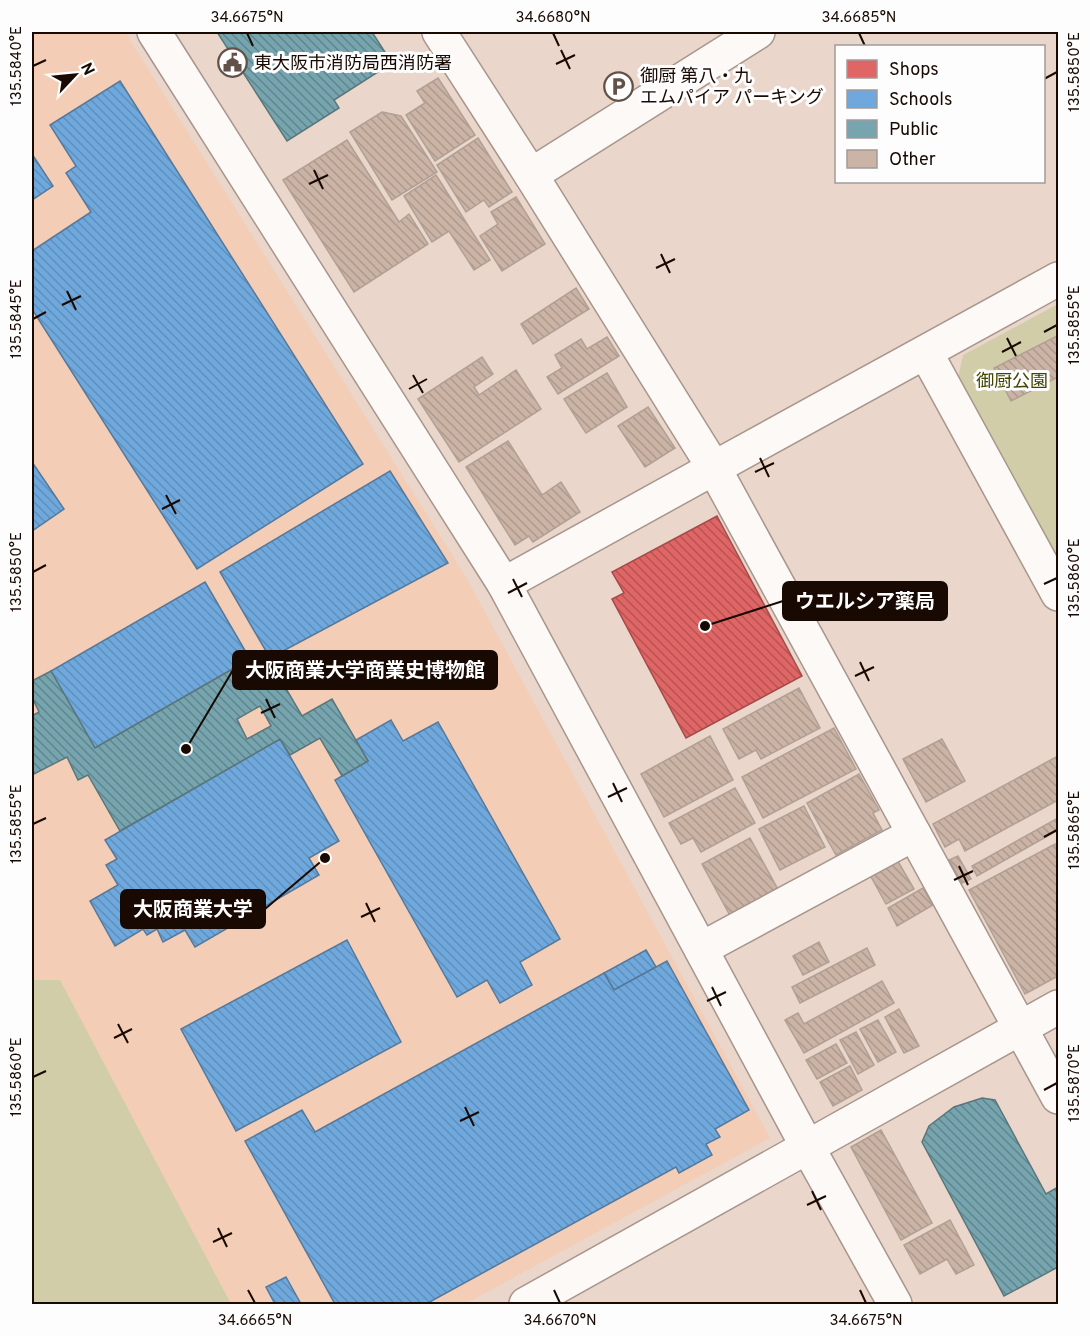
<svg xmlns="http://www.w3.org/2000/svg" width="1090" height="1336" font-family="Overpass,'Noto Sans JP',sans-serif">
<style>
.built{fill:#f3cdb5}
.park{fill:#d2cda9}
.shops{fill:url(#shops-back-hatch);stroke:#a44a48;stroke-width:1.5}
.schools{fill:url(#schools-back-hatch);stroke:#55789b;stroke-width:1.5}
.public{fill:url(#public-back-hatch);stroke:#5a767b;stroke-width:1.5;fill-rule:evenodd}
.building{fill:url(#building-back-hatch);stroke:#b1a095;stroke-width:1.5}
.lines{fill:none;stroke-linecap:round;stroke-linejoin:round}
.minor-casing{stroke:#a7968c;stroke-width:36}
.minor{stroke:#fcf9f7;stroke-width:33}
.ticks{fill:none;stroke:#180902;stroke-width:2}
.labels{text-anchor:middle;stroke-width:6;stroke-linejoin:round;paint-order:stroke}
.poi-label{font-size:18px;fill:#180902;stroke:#fdfdfd;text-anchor:start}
.park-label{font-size:18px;fill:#404500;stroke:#fdfdfd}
.leader{fill:none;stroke:#180902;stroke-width:2}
.callout-dot{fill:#180902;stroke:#fdfdfd;stroke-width:2}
.callout{fill:#180902;stroke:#180902;stroke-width:2}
.callout-label{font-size:20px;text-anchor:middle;font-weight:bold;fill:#fff}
.neatline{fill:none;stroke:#180902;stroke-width:2}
.ticks-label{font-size:15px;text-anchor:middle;fill:#180902}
</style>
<defs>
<pattern id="shops-back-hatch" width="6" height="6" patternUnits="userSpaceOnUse" patternTransform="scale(1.5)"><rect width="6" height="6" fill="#e06666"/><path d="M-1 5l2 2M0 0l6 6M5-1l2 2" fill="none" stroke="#b55252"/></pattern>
<pattern id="schools-back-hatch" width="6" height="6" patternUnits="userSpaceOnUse" patternTransform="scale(1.5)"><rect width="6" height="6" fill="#6fa8dc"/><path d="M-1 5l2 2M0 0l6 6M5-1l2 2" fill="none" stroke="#5f8fbb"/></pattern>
<pattern id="public-back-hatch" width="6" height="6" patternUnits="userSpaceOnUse" patternTransform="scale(1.5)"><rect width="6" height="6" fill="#76a5af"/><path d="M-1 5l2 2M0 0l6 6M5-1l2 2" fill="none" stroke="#60858c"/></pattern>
<pattern id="building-back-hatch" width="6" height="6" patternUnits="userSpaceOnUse" patternTransform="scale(1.5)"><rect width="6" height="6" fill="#cbb4a6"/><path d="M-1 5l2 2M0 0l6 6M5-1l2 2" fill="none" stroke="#ae998d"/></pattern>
</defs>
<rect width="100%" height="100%" fill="#ead6ca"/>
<polygon class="built" points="32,32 125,32 467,579 770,1138 465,1304 32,1304"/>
<g class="park">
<polygon points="1058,304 1058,561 958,378 963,355"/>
<polygon points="32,980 60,980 231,1304 32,1304"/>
</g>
<polygon class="shops" points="717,516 802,676 686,738 612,599 624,593 612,572"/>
<g class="schools">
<polygon points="120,81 363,464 197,569 32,309 32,251 91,212 66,173 76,166 50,125"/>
<polygon points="32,154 53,186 32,200"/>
<polygon points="32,462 64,509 32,531"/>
<polygon points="390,471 448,563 270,658 220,572"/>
<polygon points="205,582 250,659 95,748 51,671"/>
<polygon points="391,720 403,741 438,722 560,939 520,962 532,985 500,1003 487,980 457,997 335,780 368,761 356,740"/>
<polygon points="280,739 339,841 309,858 319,875 195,947 185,930 163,942 157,929 147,935 143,929 115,946 90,901 118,885 106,865 117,859 105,840"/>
<polygon points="347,940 401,1042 236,1131 181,1029"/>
<polygon points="646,950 656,967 614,990 604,973"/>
<polygon points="667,961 749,1110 715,1129 720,1137 706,1144 712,1155 679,1173 676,1167 426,1304 335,1304 245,1141 302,1110 315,1132 604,973 614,990"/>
<polygon points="286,1277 301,1304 275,1304 266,1287"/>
</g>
<g class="public">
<polygon points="217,32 372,32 392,63 334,100 339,108 287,141"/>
<path d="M264 651 302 716 332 699 368 761 342 776 320 738 290 755 280 739 120 831 88 775 78 780 67 757 32 775V716L39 712 32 697V681L51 671 95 748ZM260 706 271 726 247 739 237 719Z"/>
<polygon points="982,1098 995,1100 1046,1194 1058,1187 1058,1267 1004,1296 922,1142 929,1126 954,1107"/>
</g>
<g class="building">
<polygon points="438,78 475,135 435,161 406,115 425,103 417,91"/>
<polygon points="382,112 401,116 437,172 392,200 350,132"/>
<polygon points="478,138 512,192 489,207 484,200 466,212 437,165"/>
<polygon points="347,140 399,222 409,214 428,244 354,292 283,180"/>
<polygon points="436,175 490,260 474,270 449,231 432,242 404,196"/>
<polygon points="516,197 545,244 502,271 480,236 498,224 491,212"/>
<polygon points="576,288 589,309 533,344 521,324"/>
<polygon points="1057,336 1058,339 1058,377 1011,401 994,368"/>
<polygon points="607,337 619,356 558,394 547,377 562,368 555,355 581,339 587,349"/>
<polygon points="482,357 493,374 474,387 479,395 516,370 541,409 459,462 418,399"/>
<polygon points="607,373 627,407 586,433 564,399"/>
<polygon points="648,407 675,448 645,467 618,426"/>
<polygon points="508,441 542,495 561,482 580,512 533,542 529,536 515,545 466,467"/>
<polygon points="799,688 820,728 761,759 756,750 739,759 723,729"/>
<polygon points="834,728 856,769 763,818 742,777"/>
<polygon points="710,736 733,780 664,817 641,774"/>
<polygon points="942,739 965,781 926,802 903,759"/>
<polygon points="1058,756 1058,800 965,851 959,839 945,847 933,824"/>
<polygon points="859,774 879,810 873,813 882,830 836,855 807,803"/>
<polygon points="735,788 755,823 701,852 693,838 681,844 669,823"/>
<polygon points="804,806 825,847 780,870 759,829"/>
<polygon points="1058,818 1058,830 977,876 972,866"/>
<polygon points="750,838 781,895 733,921 702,864"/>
<polygon points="1055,844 1058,851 1058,976 1025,994 969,890"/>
<polygon points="958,856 971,879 962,883 949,860"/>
<polygon points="896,858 914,889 886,904 869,873"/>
<polygon points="923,888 933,905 897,926 888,908"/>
<polygon points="819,942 829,962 803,975 793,956"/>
<polygon points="867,948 875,965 800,1003 792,987"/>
<polygon points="882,981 894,1003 804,1053 785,1020 798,1013 804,1024"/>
<polygon points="899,1009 919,1046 904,1053 885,1017"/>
<polygon points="878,1020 896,1052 878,1062 860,1029"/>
<polygon points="856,1032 874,1065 858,1074 840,1040"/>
<polygon points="836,1044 847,1063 817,1079 806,1060"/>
<polygon points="850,1066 862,1090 833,1106 820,1082"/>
<polygon points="881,1130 932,1223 901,1240 851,1147"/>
<polygon points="950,1220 974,1265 956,1274 947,1259 920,1274 904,1245"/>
</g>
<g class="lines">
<defs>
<g id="minor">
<polyline points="154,32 504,584 807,1146 895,1304"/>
<polyline points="439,32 531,175 714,468 1058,1097"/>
<polyline points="531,175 758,32"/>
<polyline points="926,353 1058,594"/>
<polyline points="504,584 714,468 1058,279"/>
<polyline points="701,949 914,834"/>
<polyline points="526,1304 1058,1007"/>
</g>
</defs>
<use href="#minor" class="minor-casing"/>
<use href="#minor" class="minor"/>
</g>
<path class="ticks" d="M247 33 253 46M553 33 559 46M859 33 865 46M561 50 570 69M556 64 575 55M33 66 46 60M1044 79 1057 72M314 170 323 189M309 184 328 175M661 254 670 273M656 268 675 259M67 291 76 310M62 305 81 296M33 319 46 312M1044 332 1057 325M1007 338 1016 356M1002 352 1021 342M413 375 423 393M409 389 427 379M760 458 769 477M755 472 774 463M166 495 176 514M162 509 180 500M33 572 46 565M513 579 522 597M1044 584 1057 578M508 593 527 583M860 662 869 681M855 676 874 667M266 699 275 718M261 713 280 704M613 783 622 802M608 797 627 788M33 824 46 818M1044 837 1057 830M959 866 968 885M954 880 973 871M366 903 375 922M361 917 380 908M712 987 721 1006M707 1001 726 992M118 1024 128 1043M114 1038 132 1029M33 1077 46 1071M1044 1090 1057 1083M465 1107 474 1126M460 1121 479 1112M812 1191 821 1210M807 1205 826 1196M218 1228 227 1247M213 1242 232 1233M248 1290 255 1303M554 1290 560 1303M860 1290 866 1303"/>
<defs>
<symbol id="civic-ring" viewBox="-11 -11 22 22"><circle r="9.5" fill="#fdfdfd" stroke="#625148" stroke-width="1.5"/><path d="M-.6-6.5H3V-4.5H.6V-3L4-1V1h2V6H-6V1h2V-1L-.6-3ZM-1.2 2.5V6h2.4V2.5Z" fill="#625148"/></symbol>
<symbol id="parking-ring" viewBox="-11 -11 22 22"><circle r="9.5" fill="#fdfdfd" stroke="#625148" stroke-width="1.5"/><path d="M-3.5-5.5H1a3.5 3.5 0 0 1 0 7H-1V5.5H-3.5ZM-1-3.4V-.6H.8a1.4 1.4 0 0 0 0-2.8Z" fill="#625148"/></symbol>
</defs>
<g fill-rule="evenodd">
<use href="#civic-ring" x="216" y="46" width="33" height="33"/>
<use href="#parking-ring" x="602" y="70" width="33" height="33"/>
</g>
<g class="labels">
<g class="poi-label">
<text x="254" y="69">東大阪市消防局西消防署</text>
<text x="640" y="82">御厨 第八・九<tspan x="640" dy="21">エムパイア パーキング</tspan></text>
</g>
<g class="park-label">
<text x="1012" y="387">御厨公園</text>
</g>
</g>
<path class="leader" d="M705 626L783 601M186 749L233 670M325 858L265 909"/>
<g class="callout-dot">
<circle cx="705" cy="626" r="6"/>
<circle cx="186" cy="749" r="6"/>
<circle cx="325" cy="858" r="6"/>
</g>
<g class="callout">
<rect x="783" y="582" width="164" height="38" rx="6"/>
<rect x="233" y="651" width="264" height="38" rx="6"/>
<rect x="121" y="890" width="144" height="38" rx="6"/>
</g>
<g class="callout-label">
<text x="865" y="608">ウエルシア薬局</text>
<text x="365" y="677">大阪商業大学商業史博物館</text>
<text x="193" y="916">大阪商業大学</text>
</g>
<rect width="1090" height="1336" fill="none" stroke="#fdfdfd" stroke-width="66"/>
<rect x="835" y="45" width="210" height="138" fill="#fdfdfd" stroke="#a19b99" stroke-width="1.5"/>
<rect x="847" y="60" width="30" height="18" fill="#e06666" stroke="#a19b99" stroke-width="1.5"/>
<text x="889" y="75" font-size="18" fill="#180902">Shops</text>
<rect x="847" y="90" width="30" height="18" fill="#6fa8dc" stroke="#a19b99" stroke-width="1.5"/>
<text x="889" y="105" font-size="18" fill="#180902">Schools</text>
<rect x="847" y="120" width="30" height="18" fill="#76a5af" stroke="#a19b99" stroke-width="1.5"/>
<text x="889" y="135" font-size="18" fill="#180902">Public</text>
<rect x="847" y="150" width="30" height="18" fill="#cbb4a6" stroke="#a19b99" stroke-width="1.5"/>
<text x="889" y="165" font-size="18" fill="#180902">Other</text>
<g transform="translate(75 75) rotate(64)" stroke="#fdfdfd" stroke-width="4.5" paint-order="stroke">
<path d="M0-4.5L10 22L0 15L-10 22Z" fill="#180902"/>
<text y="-9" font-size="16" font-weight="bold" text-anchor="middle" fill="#180902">N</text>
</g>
<rect x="33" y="33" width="1024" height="1270" class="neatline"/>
<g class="ticks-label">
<text x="247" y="22">34.6675°N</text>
<text x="553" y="22">34.6680°N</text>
<text x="859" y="22">34.6685°N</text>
<text transform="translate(16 66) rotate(-90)" y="5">135.5840°E</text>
<text transform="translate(1074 72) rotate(-90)" y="5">135.5850°E</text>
<text transform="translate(16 319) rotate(-90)" y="5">135.5845°E</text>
<text transform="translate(1074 325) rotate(-90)" y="5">135.5855°E</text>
<text transform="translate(16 572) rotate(-90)" y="5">135.5850°E</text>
<text transform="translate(1074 578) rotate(-90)" y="5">135.5860°E</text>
<text transform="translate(16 824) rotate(-90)" y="5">135.5855°E</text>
<text transform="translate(1074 830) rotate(-90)" y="5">135.5865°E</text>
<text transform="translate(16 1077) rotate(-90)" y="5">135.5860°E</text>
<text transform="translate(1074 1083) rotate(-90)" y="5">135.5870°E</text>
<text x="255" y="1325">34.6665°N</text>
<text x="560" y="1325">34.6670°N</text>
<text x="866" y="1325">34.6675°N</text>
</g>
</svg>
